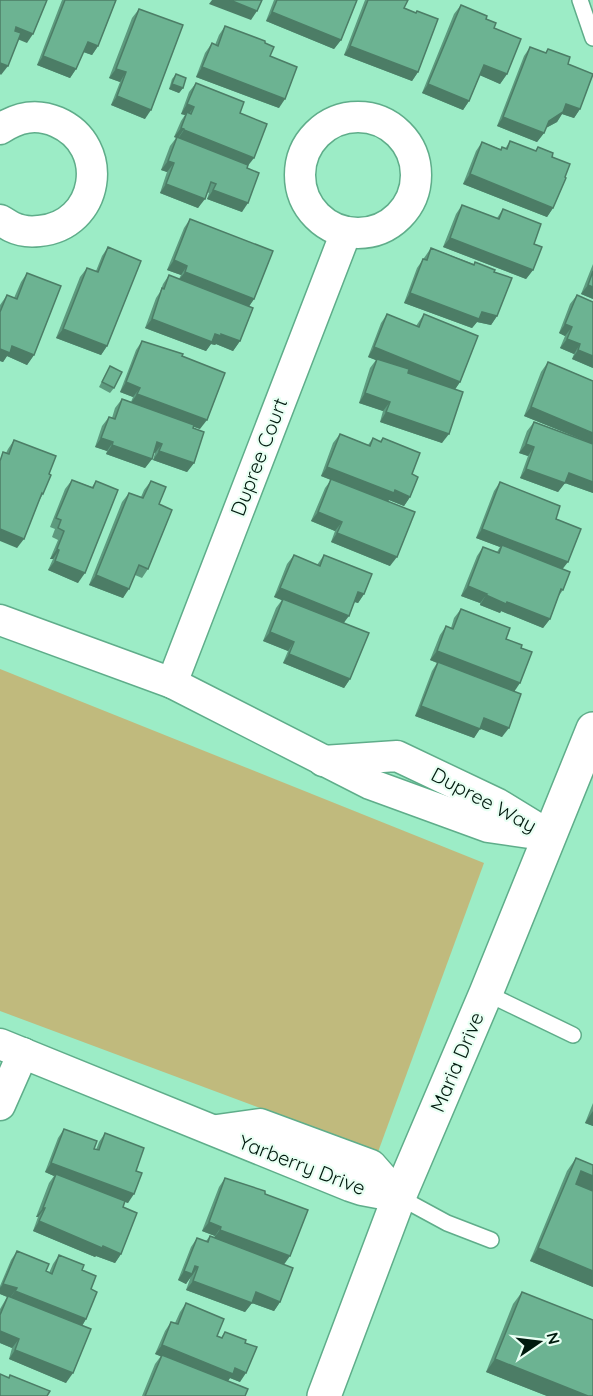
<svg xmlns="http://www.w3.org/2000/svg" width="593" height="1396" font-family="Quicksand,sans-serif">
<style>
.green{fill:#c0ba7d}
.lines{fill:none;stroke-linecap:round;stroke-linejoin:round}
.service-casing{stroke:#5fad8a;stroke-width:18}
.minor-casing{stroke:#5fad8a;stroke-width:33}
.tertiary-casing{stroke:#5fad8a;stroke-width:36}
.service{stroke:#fff;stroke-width:15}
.minor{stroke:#fff;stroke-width:30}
.tertiary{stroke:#fff;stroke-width:33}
.wall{fill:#5d9a7e}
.shaded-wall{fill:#4c7d66}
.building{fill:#6cb392;stroke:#4c7d66;stroke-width:1.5}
.labels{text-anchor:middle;stroke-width:4.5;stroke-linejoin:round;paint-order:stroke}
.street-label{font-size:20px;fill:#001a0e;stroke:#e8fff3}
</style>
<rect width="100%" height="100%" fill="#9cecc6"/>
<polygon class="green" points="0,669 484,863 378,1152 0,1011"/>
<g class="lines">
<defs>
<g id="service">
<polyline points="580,0 593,38"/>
<polyline points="486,993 573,1035"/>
<polyline points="399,1197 447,1223 491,1240"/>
</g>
<g id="minor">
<circle cx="358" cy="175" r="58"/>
<path d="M0 129C18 117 36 113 57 122 112 146 99 226 39 231 30 232 20 231 12 227 8 225 4 222 0 220"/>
<polyline points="0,620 172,683 370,784 488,827 550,836"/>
<polyline points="172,683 346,232"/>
<polyline points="323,761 397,756 498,804 539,829"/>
<polyline points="0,1044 350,1186 362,1190 399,1197"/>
<polyline points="0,1105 23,1053"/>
<polyline points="217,1130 260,1124 371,1165 399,1197"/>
</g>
<polyline id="tertiary" points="324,1396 399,1197 486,993 593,729"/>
</defs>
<use href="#service" class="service-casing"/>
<use href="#minor" class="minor-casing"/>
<use href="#tertiary" class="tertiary-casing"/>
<use href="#service" class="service"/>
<use href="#minor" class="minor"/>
<use href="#tertiary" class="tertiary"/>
</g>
<g class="wall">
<polygon points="62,0 116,0 98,46 92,55 83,52 76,69 70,78 37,65"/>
<polygon points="274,0 357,0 341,40 334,49 266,21"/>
<polygon points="365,0 408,0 404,8 416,13 417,11 418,72 412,81 344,55"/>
<polygon points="461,5 486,19 507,74 500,84 480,75 469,101 463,110 422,93 454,14"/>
<polygon points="139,9 145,119 111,105 120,82 109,78 132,18"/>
<polygon points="225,26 265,43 270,56 279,108 196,77 205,53 212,43 215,45 219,35"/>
<polygon points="530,47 545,53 548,49 568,64 580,109 574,118 562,114 557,122 546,128 544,133 537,142 497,126 524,56"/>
<polygon points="176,74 183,88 179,93 169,89 172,79"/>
<polygon points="196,83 240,113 248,167 242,212 207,199 209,193 207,192 198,208 160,193 167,172 161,170 170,146 176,138 174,137 181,121 185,115 181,114 189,92"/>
<polygon points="510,141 535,151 538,147 552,157 553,208 547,217 463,184 476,151 482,142 500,149 505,149"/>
<polygon points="462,205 497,218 503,209 533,270 526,279 443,247 456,214"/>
<polygon points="190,219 254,299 249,306 240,341 233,351 216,344 215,345 211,344 206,351 145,328 156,298 160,292 163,284 169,275 179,279 181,275 167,270 184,228"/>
<polygon points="108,247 107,346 101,355 56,338 80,277 87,268 96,271 102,256"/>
<polygon points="431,248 474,264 475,262 494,272 497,316 491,325 477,322 472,328 404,303 417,268"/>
<polygon points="593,264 593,299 581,294"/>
<polygon points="27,273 34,355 27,365 7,356 3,362 0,361 0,305 7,295 14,298 21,282"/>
<polygon points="577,295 593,368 572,359 574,354 560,348 565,336 559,333 570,304"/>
<polygon points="387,314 416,326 424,314 460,382 455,389 442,443 380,422 383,411 359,403 370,368 376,360 368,357 381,323"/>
<polygon points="142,341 182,356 200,429 194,427 194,463 187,472 153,460 155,453 154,452 152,459 145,468 106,454 107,451 95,447 102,426 109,417 112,418 115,408 122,399 131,402 133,397 120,392 136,350"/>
<polygon points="548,362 593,381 593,493 565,483 558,492 520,478 528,456 519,453 527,431 534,422 581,439 524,416 541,372"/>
<polygon points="110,366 114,388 110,393 99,387"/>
<polygon points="340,434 368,445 373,438 380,441 383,438 412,474 410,497 404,506 389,500 388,502 390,566 331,542 335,531 311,521 325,488 331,480 321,476 333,443"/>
<polygon points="14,440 49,474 43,494 39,501 17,548 6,453 8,449"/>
<polygon points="72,480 92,487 96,481 78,583 48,570 53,559 50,559 58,540 52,537 55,529 50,527 65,489"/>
<polygon points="151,481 159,504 148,569 142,578 135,575 123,598 89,585 122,502 129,493 141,497 144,490"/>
<polygon points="500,482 556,519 563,570 563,590 558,597 550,619 543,628 501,611 500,613 480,605 480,603 461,596 477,556 483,547 497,552 500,547 476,538 494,491"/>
<polygon points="294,555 317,565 324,555 364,594 358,603 354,602 344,623 350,679 344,688 283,663 288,651 263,641 276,608 282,600 274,597 287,564"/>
<polygon points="461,609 506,639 515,691 502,737 480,728 474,738 415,716 432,671 437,663 430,660 440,635 446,626 451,628 454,618"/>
<polygon points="593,1103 593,1126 585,1123"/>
<polygon points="64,1129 96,1150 99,1142 105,1133 136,1171 128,1203 125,1202 123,1207 121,1254 115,1263 96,1256 95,1257 33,1231 38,1217 36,1217 49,1183 54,1176 45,1172 58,1138"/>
<polygon points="576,1158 593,1165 593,1287 530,1261 567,1171"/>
<polygon points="225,1178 265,1194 284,1264 280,1302 274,1311 252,1303 245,1312 186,1290 191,1276 186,1284 178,1280 191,1247 197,1238 206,1241 210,1236 214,1237 215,1236 202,1231 219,1187"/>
<polygon points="17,1251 46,1271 49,1273 53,1264 59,1255 82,1270 91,1289 86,1319 82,1326 66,1383 9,1359 12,1348 0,1343 0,1309 7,1297 0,1294 0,1286 11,1260"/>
<polygon points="522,1292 593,1396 547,1396 486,1372 513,1304"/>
<polygon points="186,1303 217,1336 221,1338 225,1332 245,1343 240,1382 230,1378 228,1381 245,1396 142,1396 155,1364 161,1356 155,1354 165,1331 171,1322 175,1323 180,1312"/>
</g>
<g class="shaded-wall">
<polygon points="212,0 230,0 257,11 251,20 209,4"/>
<polygon points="272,12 341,40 334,49 266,21"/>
<polygon points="16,27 33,34 27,43 10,36"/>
<polygon points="88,42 98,46 92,55 81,51"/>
<polygon points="350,46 418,72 412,81 344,55"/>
<polygon points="43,56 76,69 70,78 37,65"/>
<polygon points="0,63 8,66 1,75 0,74"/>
<polygon points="484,65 507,74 500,84 477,74"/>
<polygon points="202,67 285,99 279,108 196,77"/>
<polygon points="116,69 126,72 120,82 109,78"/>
<polygon points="172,84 183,88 179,93 169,89"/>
<polygon points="428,84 469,101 463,110 422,93"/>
<polygon points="117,96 151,110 145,119 111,105"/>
<polygon points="187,104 194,107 187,116 187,112 185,115 181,114"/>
<polygon points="566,104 580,109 574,118 562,114 557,122 542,130 549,121"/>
<polygon points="503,117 544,133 537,142 497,126"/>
<polygon points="181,128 184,129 178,138 174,137"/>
<polygon points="184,130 254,158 247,167 177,140"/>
<polygon points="168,161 174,163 167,172 161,170"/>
<polygon points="470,174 553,208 547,217 463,184"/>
<polygon points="166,184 205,199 198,208 160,193"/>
<polygon points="213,190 248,203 242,212 207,199"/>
<polygon points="450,238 533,270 526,279 443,247"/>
<polygon points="174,260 187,266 181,275 167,270"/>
<polygon points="185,272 254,299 248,308 178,281"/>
<polygon points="588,285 593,287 593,299 581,294"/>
<polygon points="410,293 482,312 497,316 491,325 477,322 472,328 404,303"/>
<polygon points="152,319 215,334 221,334 240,341 233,351 216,344 215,345 211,344 206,351 145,328"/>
<polygon points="565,324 572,327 565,336 559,333"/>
<polygon points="63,329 107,346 101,355 56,338"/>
<polygon points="567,339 580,344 574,354 560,348"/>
<polygon points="12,346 34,355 27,365 7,356 3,362 0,361 0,349"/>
<polygon points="374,347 460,382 454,391 368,357"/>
<polygon points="578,350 593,356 593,368 572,359"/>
<polygon points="126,382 140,388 133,397 120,392"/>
<polygon points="365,393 390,402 383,411 359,403"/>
<polygon points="137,394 207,420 200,429 131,403"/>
<polygon points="531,407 593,433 593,444 524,416"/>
<polygon points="386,412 449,434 442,443 380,422"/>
<polygon points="101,438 113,442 107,451 95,447"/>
<polygon points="157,442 162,444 155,453 151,451"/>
<polygon points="526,444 534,447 528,456 519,453"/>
<polygon points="112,445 152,459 145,468 106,454"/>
<polygon points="159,451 194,463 187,472 153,460"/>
<polygon points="327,467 395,490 410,497 404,506 389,500 387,502 321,476"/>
<polygon points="526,469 565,483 558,492 520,478"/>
<polygon points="569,473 593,482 593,493 562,482"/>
<polygon points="318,512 342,522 335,531 311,521"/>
<polygon points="0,529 24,539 17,548 0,541"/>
<polygon points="482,529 568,562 561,571 502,545 500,547 476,538"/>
<polygon points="337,533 397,557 390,566 331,542"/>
<polygon points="57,549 59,550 53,559 50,559"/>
<polygon points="55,561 85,573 78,583 48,570"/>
<polygon points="96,575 129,589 123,598 89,585"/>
<polygon points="468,586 487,594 480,603 461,596"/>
<polygon points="280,588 349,616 342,625 274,597"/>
<polygon points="358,592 364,594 358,603 352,601"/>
<polygon points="486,595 507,602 550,619 543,628 501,611 500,613 480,605"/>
<polygon points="270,632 294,642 288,651 263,641"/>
<polygon points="437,651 520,683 514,692 430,660"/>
<polygon points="289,654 350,679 344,688 283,663"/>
<polygon points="421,706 480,729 474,738 415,716"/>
<polygon points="484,718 509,728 502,737 478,728"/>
<polygon points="593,1111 593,1126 585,1123"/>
<polygon points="51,1163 134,1194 128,1203 55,1176 56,1174 54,1176 45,1172"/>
<polygon points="581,1171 593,1176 593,1192 572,1183"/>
<polygon points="43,1208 45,1208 38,1217 36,1217"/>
<polygon points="39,1221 121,1254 115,1263 96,1256 95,1257 33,1231"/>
<polygon points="209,1222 221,1227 215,1236 202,1231"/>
<polygon points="220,1230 290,1256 283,1266 213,1239"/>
<polygon points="538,1248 593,1271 593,1287 530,1261"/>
<polygon points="195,1266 198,1267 186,1284 178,1280 184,1271"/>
<polygon points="193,1281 252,1303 245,1312 186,1290"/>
<polygon points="3,1284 17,1288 10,1298 0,1294 0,1288"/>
<polygon points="15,1291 86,1319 80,1329 9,1300"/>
<polygon points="256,1292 280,1302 274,1311 249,1302"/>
<polygon points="0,1331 19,1339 12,1348 0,1343"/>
<polygon points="162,1345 235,1368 246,1373 240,1382 230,1378 226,1384 155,1354"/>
<polygon points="15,1350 73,1373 66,1383 9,1359"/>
<polygon points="495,1359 588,1396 547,1396 486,1372"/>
</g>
<g class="building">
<polygon points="0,0 47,0 33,34 16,27 15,31 21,33 8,66 0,63"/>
<polygon points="65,0 116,0 98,46 88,42 76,69 43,56"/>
<polygon points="230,0 262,0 257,11"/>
<polygon points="277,0 357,0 341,40 272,12"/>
<polygon points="368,0 408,0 404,8 416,13 417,11 438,19 418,72 350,46"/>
<polygon points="461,5 487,16 486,19 496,23 494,28 521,39 507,74 484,65 469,101 428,84"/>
<polygon points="139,9 183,25 151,110 117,96 126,72 116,69"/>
<polygon points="225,26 265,41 265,43 274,47 270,56 297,67 285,99 202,67 212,43 218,46"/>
<polygon points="530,47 546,53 548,49 570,57 568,64 593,74 580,109 566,104 563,112 549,121 544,133 503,117"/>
<polygon points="176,74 186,78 183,88 172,84"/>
<polygon points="196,83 244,102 240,113 267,124 254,158 184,130 184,129 181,128 187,112 191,114 194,107 187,104"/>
<polygon points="177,137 248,165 247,168 259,173 248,203 213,190 216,184 211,182 205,199 166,184 174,163 168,161"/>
<polygon points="510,141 536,151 538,147 553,153 552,157 570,164 565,177 566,178 553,208 470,174 482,142 501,150 502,147 507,149"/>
<polygon points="462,205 499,219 503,209 541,224 534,244 542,247 533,270 450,238"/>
<polygon points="190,219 273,251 254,299 185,272 187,266 174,260"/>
<polygon points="108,247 141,261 107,346 63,329 87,268 98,272"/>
<polygon points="431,248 474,265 475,262 495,270 494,272 512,278 497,316 482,312 479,319 410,293 423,259 427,260"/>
<polygon points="593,271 593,287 588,285"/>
<polygon points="27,273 61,286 34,355 12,346 10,353 0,349 0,312 7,295 17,299"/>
<polygon points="169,275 253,308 240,341 221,334 221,336 215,334 212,342 152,319 162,288 164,289"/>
<polygon points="577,295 593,302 593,356 578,350 580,344 567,339 572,327 565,324"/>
<polygon points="387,314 419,327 424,314 478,336 460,382 374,347"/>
<polygon points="142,341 183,354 182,356 225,373 207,420 137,394 140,388 126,382"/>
<polygon points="377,359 409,369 408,373 463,392 449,434 386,412 390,402 365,393"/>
<polygon points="548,362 593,381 593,433 531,407"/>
<polygon points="110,366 122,372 114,388 102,382"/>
<polygon points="122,399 194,425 193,428 204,432 194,463 159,451 162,444 157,442 152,459 112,445 113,442 101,438 109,417 115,419"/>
<polygon points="534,422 593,444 593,482 569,473 565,483 526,469 534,447 526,444"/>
<polygon points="340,434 370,446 373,438 381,442 383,438 420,453 412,474 418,477 410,497 395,490 394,493 327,467"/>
<polygon points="14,440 56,456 49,474 51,475 43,494 42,493 24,539 0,529 0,461 3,452 9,454"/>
<polygon points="331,479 415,512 397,557 337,533 342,522 318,512"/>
<polygon points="72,480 93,488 96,481 118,490 85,573 55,561 59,550 57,549 64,531 58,528 61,520 56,518"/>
<polygon points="151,481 166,487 159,504 172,510 148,569 139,565 129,589 96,575 129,493 143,498"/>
<polygon points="500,482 560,506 556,519 581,529 568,562 482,529"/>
<polygon points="502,545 570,572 563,590 561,589 550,619 507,602 506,604 486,595 487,594 468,586 483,547 499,553"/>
<polygon points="294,555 320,566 324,555 372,574 364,594 358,592 349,616 280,588"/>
<polygon points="283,599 369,633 350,679 289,654 294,642 270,632"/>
<polygon points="461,609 510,628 506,639 522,645 521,648 532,652 520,683 437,651 446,626 453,629"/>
<polygon points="438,662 521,694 509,728 484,718 480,729 421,706"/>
<polygon points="64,1129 97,1141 94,1149 99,1150 105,1133 144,1148 136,1171 142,1173 134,1194 51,1163"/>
<polygon points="576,1158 593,1165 593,1176 581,1171 576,1184 593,1191 593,1271 538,1248"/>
<polygon points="56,1174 125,1201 123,1207 137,1213 121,1254 103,1246 102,1248 39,1221 45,1208 43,1208"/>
<polygon points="225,1178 265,1191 265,1194 308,1210 290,1256 220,1230 221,1227 209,1222"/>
<polygon points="210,1236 293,1268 280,1302 256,1292 252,1303 193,1281 198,1267 195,1266 192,1274 184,1271 197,1238 208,1242"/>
<polygon points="17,1251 49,1264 46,1271 52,1274 59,1255 84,1265 82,1270 96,1276 91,1289 97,1292 86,1319 15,1291 17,1288 3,1284"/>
<polygon points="522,1292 593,1320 593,1396 588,1396 495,1359"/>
<polygon points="8,1296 91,1329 73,1373 15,1350 19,1339 0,1331 0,1315"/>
<polygon points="186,1303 224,1319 217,1336 222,1338 225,1332 246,1340 245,1343 257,1347 246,1373 235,1368 233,1374 162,1345 171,1322 178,1324"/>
<polygon points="162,1355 248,1389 245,1396 145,1396"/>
<polygon points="0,1374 9,1378 10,1375 50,1391 47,1396 0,1396"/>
</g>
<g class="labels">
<g class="street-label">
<text transform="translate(259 457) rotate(-69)" y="7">Dupree Court</text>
<text transform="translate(484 800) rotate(28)" y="7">Dupree Way</text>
<text transform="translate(457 1062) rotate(-67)" y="7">Maria Drive</text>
<text transform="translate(302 1165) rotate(21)" y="7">Yarberry Drive</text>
</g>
</g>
<g transform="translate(539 1342) rotate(76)" stroke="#e8fff3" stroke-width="4.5" paint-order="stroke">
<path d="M0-4.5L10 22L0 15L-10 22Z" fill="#001a0e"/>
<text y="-9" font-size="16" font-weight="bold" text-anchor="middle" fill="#001a0e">N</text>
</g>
</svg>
